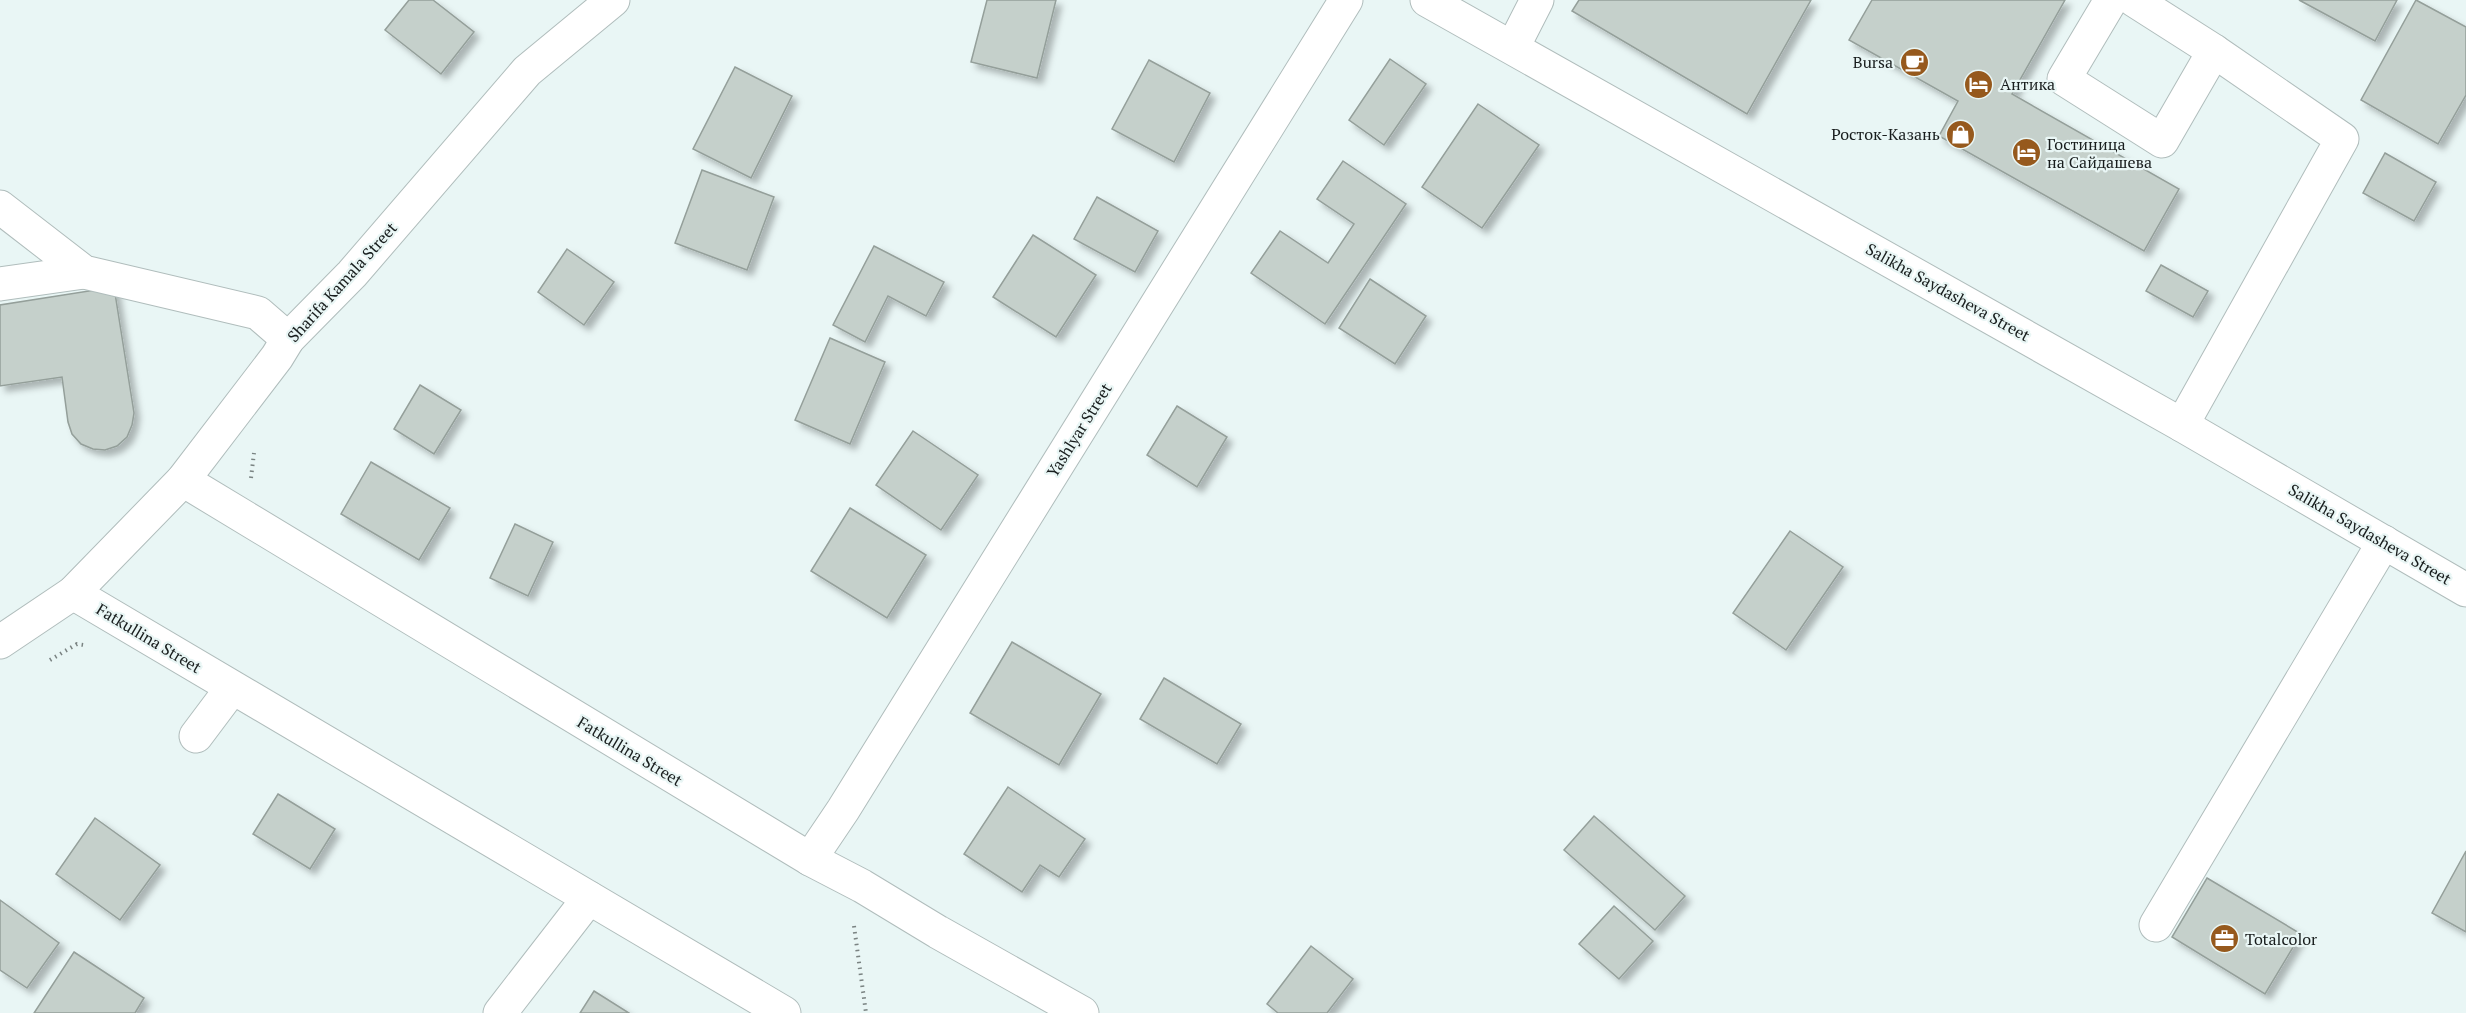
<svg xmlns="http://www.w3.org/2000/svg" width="2466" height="1013" font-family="'PT Serif',serif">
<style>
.building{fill:#c5d0cb;stroke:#949f9a;stroke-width:1.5;filter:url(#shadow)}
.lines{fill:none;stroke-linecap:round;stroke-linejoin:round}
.minor-casing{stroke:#b0bdbc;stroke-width:35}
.path{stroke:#7a8382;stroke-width:4;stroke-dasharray:1.5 4.5;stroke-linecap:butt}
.minor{stroke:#fff;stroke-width:33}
.labels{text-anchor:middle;stroke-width:4.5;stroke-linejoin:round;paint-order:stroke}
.poi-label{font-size:16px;fill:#181d1d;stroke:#e9f6f5;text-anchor:start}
.street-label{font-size:16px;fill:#181d1d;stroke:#e9f6f5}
</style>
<defs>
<filter id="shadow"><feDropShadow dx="5.5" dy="5.5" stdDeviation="3" flood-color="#0004"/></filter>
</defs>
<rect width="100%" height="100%" fill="#e9f6f5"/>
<g class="building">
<polygon points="409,0 433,0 474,32 441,74 385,30"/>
<polygon points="987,0 1056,0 1037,78 971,62"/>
<polygon points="1579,0 1811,0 1747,114 1572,11"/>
<polygon points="1872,0 2065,0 2012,94 2179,189 2144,251 1939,136 1958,101 1849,40"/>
<polygon points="2299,0 2397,0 2375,41"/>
<polygon points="2416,0 2466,27 2466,95 2438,144 2361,100"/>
<polygon points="1390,59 1426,84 1384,145 1349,120"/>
<polygon points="1149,60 1210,93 1174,162 1112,129"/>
<polygon points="735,67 792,96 751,178 693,149"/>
<polygon points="1478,104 1539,145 1482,228 1422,187"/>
<polygon points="2385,153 2436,182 2414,221 2363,193"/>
<polygon points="1343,161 1406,204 1325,324 1251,273 1280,231 1328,263 1354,224 1317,199"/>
<polygon points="702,170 774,197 747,270 675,243"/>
<polygon points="1097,197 1158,231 1135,272 1074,239"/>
<polygon points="1033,235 1096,275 1056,337 993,297"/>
<polygon points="874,246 944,282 926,316 888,296 865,342 833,325"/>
<polygon points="567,249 614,282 584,325 538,292"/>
<polygon points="2161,265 2208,291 2193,317 2146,291"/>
<polygon points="1370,279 1426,316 1395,364 1339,328"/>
<polygon points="114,287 134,413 132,425 127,437 117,446 105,450 93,449 81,444 72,434 68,422 62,377 0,386 0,305"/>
<polygon points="830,338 885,362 850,444 795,420"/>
<polygon points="420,385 461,410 434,454 394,429"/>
<polygon points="1177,406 1227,437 1197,487 1147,455"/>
<polygon points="913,431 978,475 941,530 876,485"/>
<polygon points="371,462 450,508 419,560 341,514"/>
<polygon points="850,508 926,555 887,618 811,571"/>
<polygon points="515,524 553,542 528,596 490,578"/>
<polygon points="1790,531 1843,567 1786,650 1733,613"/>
<polygon points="1012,642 1101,694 1059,765 970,713"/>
<polygon points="1164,678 1241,724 1217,764 1140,719"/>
<polygon points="1008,787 1085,839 1059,877 1040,865 1022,892 964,854"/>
<polygon points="278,794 335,829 310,869 253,834"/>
<polygon points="1594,816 1685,896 1655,930 1564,850"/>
<polygon points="95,818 160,865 120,920 56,874"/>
<polygon points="2466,851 2466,932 2432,913"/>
<polygon points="2207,878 2301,934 2265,994 2172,937"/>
<polygon points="0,900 59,943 27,988 0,970"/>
<polygon points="1614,906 1653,941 1619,979 1579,944"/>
<polygon points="1311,946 1353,979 1327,1013 1278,1013 1267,1004"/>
<polygon points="74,952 144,998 135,1013 34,1013"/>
<polygon points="594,991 629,1013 580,1013"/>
</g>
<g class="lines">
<defs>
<g id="minor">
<polyline points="1427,0 2182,425 2466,590"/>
<polyline points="2111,0 2064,79 2162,141 2214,51"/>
<polyline points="2134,0 2214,51 2342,139 2182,425"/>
<polyline points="1513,47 1537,0"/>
<polyline points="0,207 84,272 258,313 288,339"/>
<polyline points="0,284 84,272"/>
<polyline points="183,480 810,859 862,886 938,932 1082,1013"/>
<polyline points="73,593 784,1013"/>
<polyline points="0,642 73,593 183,480 277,357 288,339 352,274 527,71 613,0"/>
<polyline points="196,736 232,688"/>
<polyline points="810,859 843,810 1346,0"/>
<polyline points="2156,925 2384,542"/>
<polyline points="500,1013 589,898"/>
</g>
</defs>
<use href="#minor" class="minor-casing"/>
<g class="path">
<polyline points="251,478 254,453"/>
<polyline points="50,660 77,644 84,645"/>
<polyline points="854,926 866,1013"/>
</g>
<use href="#minor" class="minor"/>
</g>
<defs>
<symbol id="cafe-disc" viewBox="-11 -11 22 22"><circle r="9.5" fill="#96591d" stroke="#e9f6f5"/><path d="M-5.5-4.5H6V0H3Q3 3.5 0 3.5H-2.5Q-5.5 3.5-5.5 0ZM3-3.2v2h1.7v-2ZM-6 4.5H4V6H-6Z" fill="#fff"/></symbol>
<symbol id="hotel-disc" viewBox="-11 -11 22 22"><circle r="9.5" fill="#96591d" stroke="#e9f6f5"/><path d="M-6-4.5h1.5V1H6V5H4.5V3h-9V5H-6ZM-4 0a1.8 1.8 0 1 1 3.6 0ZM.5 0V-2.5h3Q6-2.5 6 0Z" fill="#fff"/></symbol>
<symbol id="shop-disc" viewBox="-11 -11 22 22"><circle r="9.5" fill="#96591d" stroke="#e9f6f5"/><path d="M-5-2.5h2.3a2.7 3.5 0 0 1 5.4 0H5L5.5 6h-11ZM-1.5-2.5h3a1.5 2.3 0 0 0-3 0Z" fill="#fff"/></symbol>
<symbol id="office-disc" viewBox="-11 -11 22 22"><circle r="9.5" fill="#96591d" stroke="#e9f6f5"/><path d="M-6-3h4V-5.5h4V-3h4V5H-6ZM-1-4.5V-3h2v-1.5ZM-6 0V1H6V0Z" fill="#fff"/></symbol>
</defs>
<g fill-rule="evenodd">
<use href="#cafe-disc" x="1898" y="46" width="33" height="33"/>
<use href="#hotel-disc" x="1962" y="68" width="33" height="33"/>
<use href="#shop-disc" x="1944" y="118" width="33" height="33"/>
<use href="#hotel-disc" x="2010" y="136" width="33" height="33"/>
<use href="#office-disc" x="2208" y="922" width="33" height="33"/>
</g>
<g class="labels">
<g class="poi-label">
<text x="1893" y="68" text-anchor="end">Bursa</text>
<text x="2000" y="90">Антика</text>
<text x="1940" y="140" text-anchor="end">Росток-Казань</text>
<text x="2047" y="150">Гостиница<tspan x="2047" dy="18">на Сайдашева</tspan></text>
<text x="2245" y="945">Totalcolor</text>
</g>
<g class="street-label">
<text transform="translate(342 282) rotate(-48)" y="6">Sharifa Kamala Street</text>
<text transform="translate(1948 292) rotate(29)" y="6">Salikha Saydasheva Street</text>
<text transform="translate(1079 430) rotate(-58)" y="6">Yashlyar Street</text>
<text transform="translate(2370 534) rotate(30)" y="6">Salikha Saydasheva Street</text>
<text transform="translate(149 638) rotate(31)" y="6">Fatkullina Street</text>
<text transform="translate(630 751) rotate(31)" y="6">Fatkullina Street</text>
</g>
</g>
</svg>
